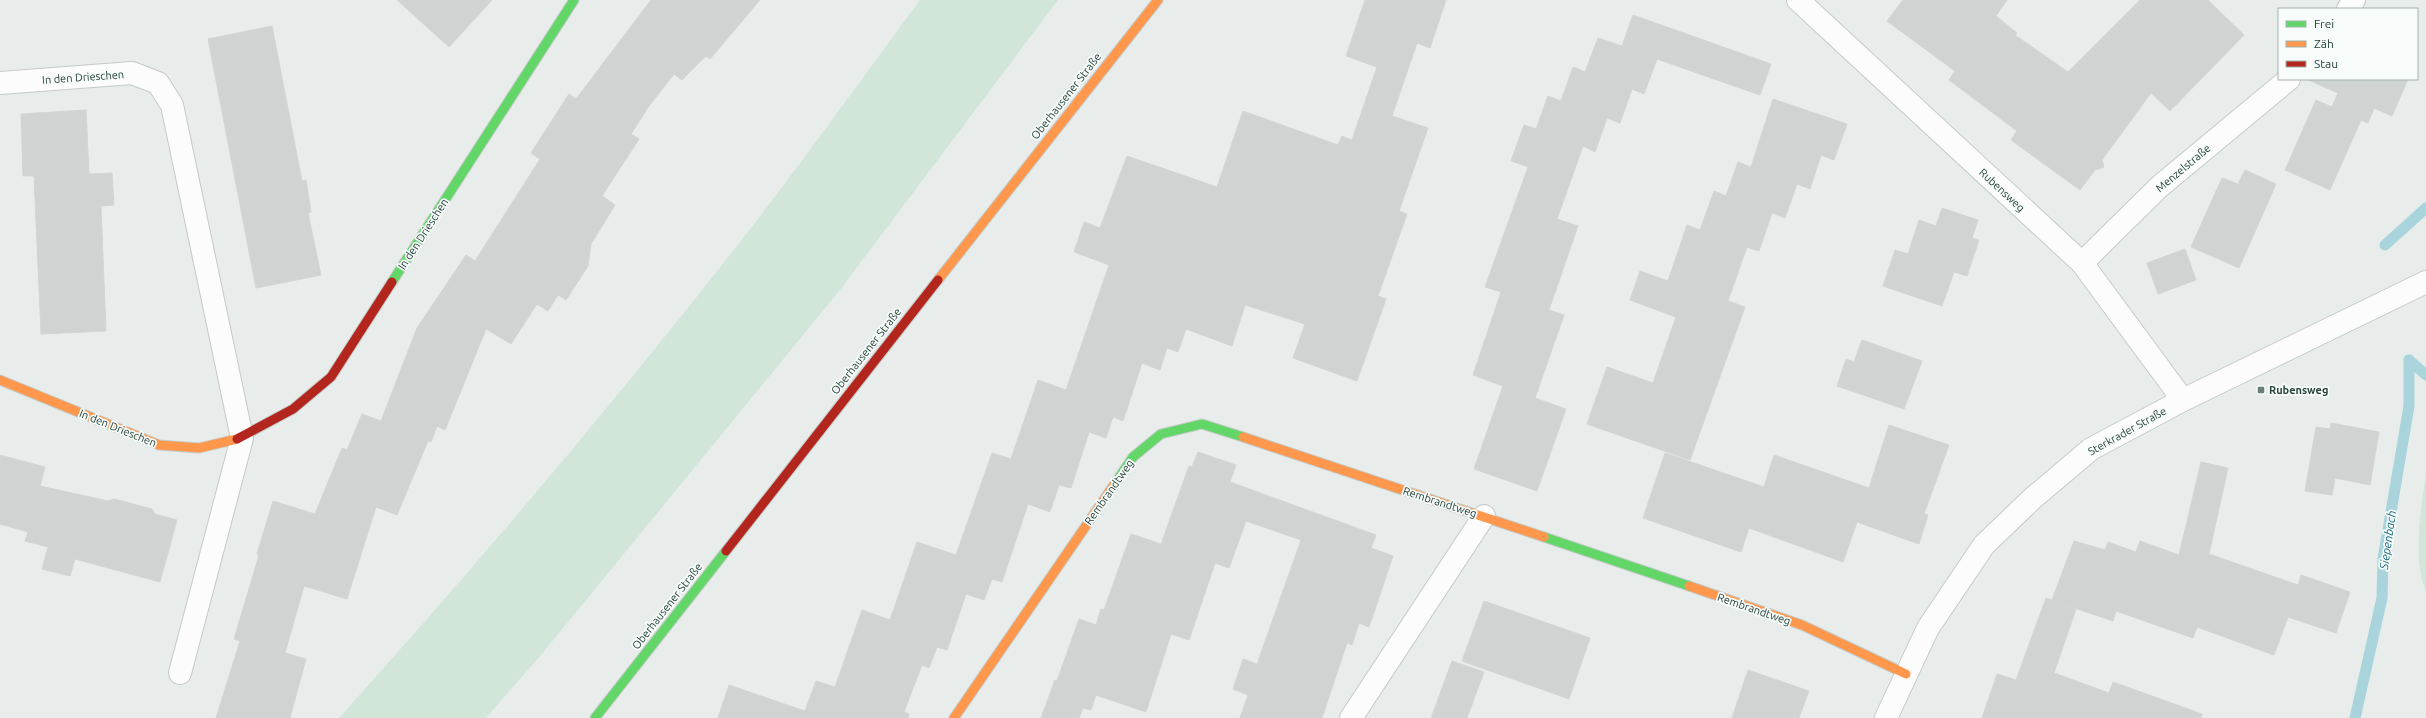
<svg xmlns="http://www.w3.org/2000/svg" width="2426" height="718" font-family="Ubuntu,sans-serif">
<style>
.green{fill:#d1e6d8}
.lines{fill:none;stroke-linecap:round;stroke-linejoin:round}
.stream{stroke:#a9d4db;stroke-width:11}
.building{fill:#cfd4d2;stroke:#d1d6d4}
.street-casing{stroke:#c5cac8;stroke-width:24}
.fast-casing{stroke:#c3cbc8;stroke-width:11}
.slow-casing{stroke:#c3cbc8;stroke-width:11}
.jam-casing{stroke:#c3cbc8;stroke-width:11}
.street{stroke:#fcfcfc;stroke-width:22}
.fast{stroke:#63d668;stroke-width:9}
.slow{stroke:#ff974d;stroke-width:9}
.jam{stroke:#b3261e;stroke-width:9}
.poi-dot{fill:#697e78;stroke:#f7fbf9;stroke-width:1.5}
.labels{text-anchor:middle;stroke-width:3.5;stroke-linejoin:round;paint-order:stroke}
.street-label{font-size:11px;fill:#24423a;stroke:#f7fbf9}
.poi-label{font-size:11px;font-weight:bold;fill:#24423a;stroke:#f7fbf9;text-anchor:start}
.water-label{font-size:12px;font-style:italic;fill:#1c6f80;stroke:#f7fbf9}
</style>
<rect width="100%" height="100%" fill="#e8edeb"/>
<g class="green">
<path d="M920 0H1058L840 290 541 655 486 718H339C483 558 622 394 754 224 811 150 865 74 920 0Z"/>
<path d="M2426 474V591C2412 560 2421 507 2426 474Z"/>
</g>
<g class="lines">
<g class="stream">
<polyline points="2385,245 2426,208"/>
<polyline points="2409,360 2426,375"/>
<polyline points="2355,718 2382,598 2383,559 2409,406 2409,360"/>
</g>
</g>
<g class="building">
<polygon points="397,0 492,0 449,47"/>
<polygon points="651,0 760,0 710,59 706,56 682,80 674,74 649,106 631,134 639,139 602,196 615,205 591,244 588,266 566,300 558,295 548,311 537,304 511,344 486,329 445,430 437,426 431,442 428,441 397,515 376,507 347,599 304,586 285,653 306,659 290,718 216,718 240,641 234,639 259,555 257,554 273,501 315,514 342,448 347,450 362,414 381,421 417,328 466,255 475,261 540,159 531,153 569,94 576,99"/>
<polygon points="1365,0 1446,0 1430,48 1417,43 1392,116 1428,128 1399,211 1407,214 1378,296 1386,299 1357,381 1293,358 1305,324 1245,305 1232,346 1186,329 1178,352 1167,348 1160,370 1142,363 1123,421 1113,417 1106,438 1089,432 1071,488 1059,485 1050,512 1028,504 1002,582 992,579 984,600 966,594 947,650 937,647 929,668 922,665 904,712 909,714 908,718 718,718 729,685 805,711 816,681 835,687 862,610 890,620 917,542 956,555 992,453 1011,459 1038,380 1066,390 1109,265 1074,252 1084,222 1100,228 1127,156 1217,187 1243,111 1338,145 1342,136 1352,140 1377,67 1346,56"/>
<polygon points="1903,0 2007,0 1996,16 2017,33 2015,35 2068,72 2140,0 2208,0 2244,35 2170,111 2151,93 2102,160 2104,167 2095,170 2080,190 2011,140 2017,131 1949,80 1955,71 1887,21"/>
<polygon points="1633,15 1771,64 1760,95 1657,59 1644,94 1632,89 1620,123 1607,118 1595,152 1583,146 1557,219 1578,226 1549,310 1564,315 1535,398 1566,409 1537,491 1474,469 1503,386 1473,375 1501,292 1485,287 1528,167 1511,161 1524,125 1536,129 1548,96 1561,101 1573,67 1585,72 1598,38 1622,46"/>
<polygon points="272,26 302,181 306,180 311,212 308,213 321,275 256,288 208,39"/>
<polygon points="2306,79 2408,79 2392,116 2374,108 2368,123 2361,120 2330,190 2285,170 2316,100 2332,107 2338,93"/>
<polygon points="1773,99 1847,124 1834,160 1821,155 1810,189 1797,184 1785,218 1772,213 1759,251 1747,247 1728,301 1745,307 1690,460 1587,424 1607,367 1653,383 1676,317 1630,300 1640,271 1668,281 1687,225 1700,230 1714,191 1726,196 1738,162 1751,167"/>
<polygon points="86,110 89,174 112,173 114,205 101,206 106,331 41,334 34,176 23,176 21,114"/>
<polygon points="2245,170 2276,184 2239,268 2191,247 2222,178 2238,184"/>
<polygon points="1942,208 1978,220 1972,238 1979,240 1967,276 1954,272 1942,306 1883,286 1895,250 1908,254 1919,220 1936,226"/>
<polygon points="2185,249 2196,280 2158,294 2147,263"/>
<polygon points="1862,340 1922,361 1904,409 1837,386 1846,359 1854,362"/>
<polygon points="2331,423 2379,432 2370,485 2335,478 2332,495 2305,491 2316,427 2330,429"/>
<polygon points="1889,425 1949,445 1924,514 1928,515 1919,544 1857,522 1843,562 1749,528 1741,552 1643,518 1665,453 1764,487 1774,455 1869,488"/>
<polygon points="1198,452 1236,465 1230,482 1376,535 1371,548 1393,556 1369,627 1359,623 1352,645 1347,643 1322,718 1240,718 1248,695 1233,689 1243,659 1257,664 1301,540 1246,521 1229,568 1215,563 1189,640 1171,634 1146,712 1096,695 1091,710 1083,708 1079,718 1041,718 1055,680 1057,681 1079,619 1096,625 1101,609 1104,610 1131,534 1161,544 1189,466 1192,467"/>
<polygon points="0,455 45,467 40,486 108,501 114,499 152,509 155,514 177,520 160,582 75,559 70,576 42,569 48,547 25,541 28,532 0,524"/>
<polygon points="2201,462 2228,468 2209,554 2298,585 2301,575 2350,592 2336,633 2288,617 2274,655 2197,627 2193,638 2116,611 2113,621 2054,601 2076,609 2054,673 2109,693 2113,682 2202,714 2201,718 1982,718 1997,674 2016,680 2046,598 2052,600 2074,541 2105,550 2108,542 2136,552 2140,541 2179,555"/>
<polygon points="1484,601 1590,638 1569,699 1462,661"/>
<polygon points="1452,661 1484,672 1467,718 1431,718"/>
<polygon points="1748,670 1809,691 1799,718 1732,718"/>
</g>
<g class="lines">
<defs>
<g id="street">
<polyline points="1798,0 2082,263 2183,400"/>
<polyline points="2348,9 2354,0"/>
<polyline points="0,83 132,73 158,83 172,105 242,438 180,673"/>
<polyline points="2082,263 2159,187 2289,79"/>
<polyline points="1351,718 1484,516"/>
<polyline points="1886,718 1928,628 1984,545 2033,498 2091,449 2183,400 2426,282"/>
</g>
<g id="fast">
<polyline points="392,282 574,0"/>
<polyline points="1116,482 1133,457 1161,434 1202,424 1243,437"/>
<polyline points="1544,537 1689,586"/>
<polyline points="595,718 726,551"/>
</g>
<g id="slow">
<polyline points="938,280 1158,0"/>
<polyline points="0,380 159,445 199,448 237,439"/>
<polyline points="1243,437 1544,537"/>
<polyline points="1689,586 1802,625 1906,674"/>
<polyline points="954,718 1116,482"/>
</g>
<g id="jam">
<polyline points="237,439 293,409 331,377 392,282"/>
<polyline points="726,551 938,280"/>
</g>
</defs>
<use href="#street" class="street-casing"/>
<use href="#fast" class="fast-casing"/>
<use href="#slow" class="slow-casing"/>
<use href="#jam" class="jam-casing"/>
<use href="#street" class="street"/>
<use href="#fast" class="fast"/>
<use href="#slow" class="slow"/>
<use href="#jam" class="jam"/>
</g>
<rect class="poi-dot" x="2257" y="386" width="8" height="8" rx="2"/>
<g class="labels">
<g class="street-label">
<text transform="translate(83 77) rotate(-4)" y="4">In den Drieschen</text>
<text transform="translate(1066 96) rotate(-52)" y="4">Oberhausener Straße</text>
<text transform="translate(2183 168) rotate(-40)" y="4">Menzelstraße</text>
<text transform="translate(2002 190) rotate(43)" y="4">Rubensweg</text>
<text transform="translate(423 234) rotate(-57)" y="4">In den Drieschen</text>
<text transform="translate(866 351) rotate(-52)" y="4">Oberhausener Straße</text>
<text transform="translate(118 428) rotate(22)" y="4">In den Drieschen</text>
<text transform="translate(2127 431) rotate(-29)" y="4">Sterkrader Straße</text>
<text transform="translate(1109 492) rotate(-55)" y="4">Rembrandtweg</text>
<text transform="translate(1440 502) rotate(18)" y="4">Rembrandtweg</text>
<text transform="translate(667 606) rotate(-52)" y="4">Oberhausener Straße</text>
<text transform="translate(1754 609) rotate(19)" y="4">Rembrandtweg</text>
</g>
<g class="poi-label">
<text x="2269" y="394">Rubensweg</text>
</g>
<g class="water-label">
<text transform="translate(2388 540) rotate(-82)" y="4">Siepenbach</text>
</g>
</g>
<rect x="2278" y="8" width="140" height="72" fill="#f7fbf9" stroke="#a3b1ad"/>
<rect x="2286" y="21" width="20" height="6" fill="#63d668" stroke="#a3b1ad"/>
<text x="2314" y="28" font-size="12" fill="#24423a">Frei</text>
<rect x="2286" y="41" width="20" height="6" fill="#ff974d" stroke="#a3b1ad"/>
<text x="2314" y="48" font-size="12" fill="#24423a">Zäh</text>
<rect x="2286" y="61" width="20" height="6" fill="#b3261e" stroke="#a3b1ad"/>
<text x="2314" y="68" font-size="12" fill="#24423a">Stau</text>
</svg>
